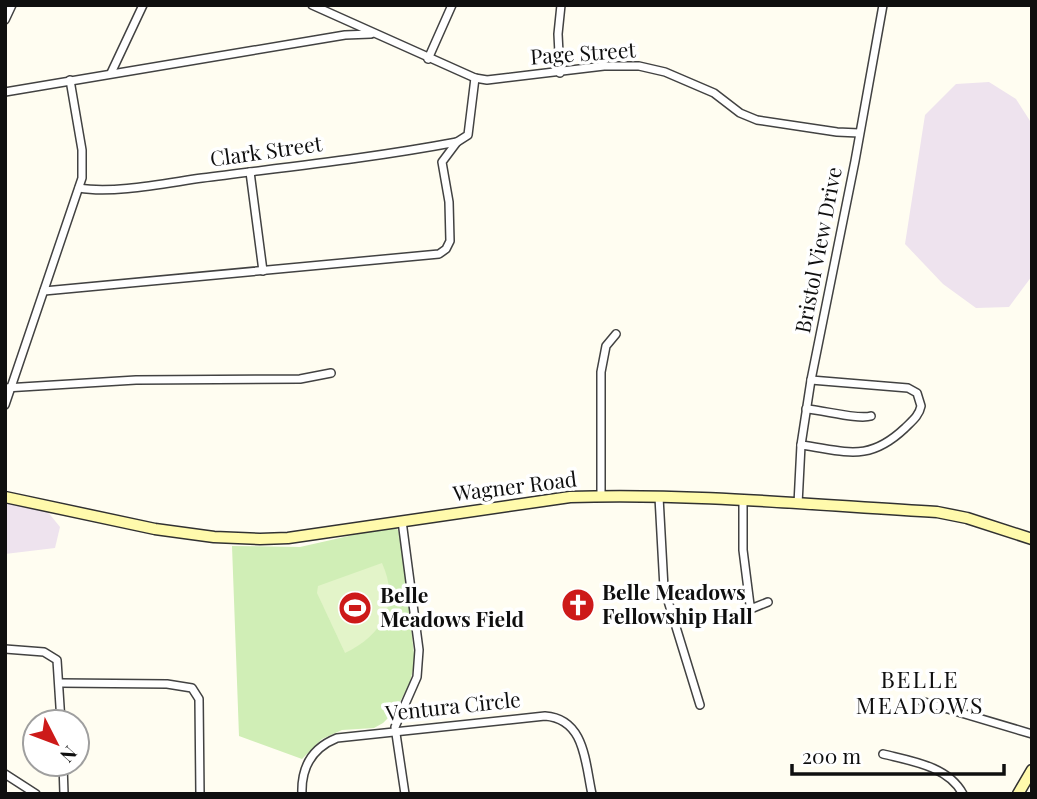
<svg xmlns="http://www.w3.org/2000/svg" width="1037" height="799" font-family="'Playfair Display',serif">
<style>
.industrial{fill:#eee3ee}
.green{fill:#d0eeb6}
.pitch{fill:#e3f4c9}
.lines{fill:none;stroke-linecap:round;stroke-linejoin:round}
.street-casing{stroke:#424242;stroke-width:10}
.secondary-casing{stroke:#313131;stroke-width:13}
.street{stroke:#fff;stroke-width:7}
.secondary{stroke:#fffaac;stroke-width:10}
.labels{text-anchor:middle;stroke-width:7;stroke-linejoin:round;paint-order:stroke}
.street-label{font-size:21px;fill:#0f0f0f;stroke:#fff}
.poi-label{font-size:21px;font-weight:bold;fill:#0f0f0f;stroke:#fff;text-anchor:start}
.neighbourhood-label{font-size:23px;letter-spacing:2px;fill:#0f0f0f;stroke:#fff}
</style>
<rect width="100%" height="100%" fill="#fffdf1"/>
<g class="industrial">
<polygon points="989,82 1016,99 1032,124 1032,276 1009,307 976,308 943,284 905,244 925,115 956,84"/>
<polygon points="5,501 47,511 60,527 55,548 5,554"/>
</g>
<polygon class="green" points="393,526 398,530 402,546 415,663 409,685 395,711 383,723 374,728 342,730 322,739 302,759 239,736 232,546 300,547"/>
<path class="pitch" d="M382 563C400 603 383 635 345 653L317 593 318 586Z"/>
<g class="lines">
<defs>
<g id="street">
<polyline points="312,5 475,78 487,80 604,66 639,66 665,72 714,93 740,113 757,120 837,132 859,133"/>
<polyline points="5,20 12,5"/>
<polyline points="428,59 452,5"/>
<polyline points="111,73 143,5"/>
<polyline points="560,73 558,34 561,5"/>
<polyline points="5,92 345,35 371,34"/>
<polyline points="250,172 263,271"/>
<path d="M79 188C114 194 166 183 202 178 287 167 372 158 457 142"/>
<polyline points="44,291 439,254 446,249 450,241 449,202 442,162 457,142 468,135 475,78"/>
<polyline points="5,388 136,380 300,379 331,373"/>
<polyline points="5,405 82,178 82,150 70,80"/>
<path d="M806 409C823 410 858 420 871 416"/>
<path d="M801 445C846 451 868 463 905 428 912 421 919 416 921 406L917 393 908 388 811 380"/>
<polyline points="601,496 601,372 606,346 616,334"/>
<polyline points="659,497 664,588 700,705"/>
<polyline points="743,500 743,550 750,605 753,608 768,602"/>
<polyline points="798,504 801,445 811,380 855,161 883,5"/>
<polyline points="402,521 419,650 417,677 395,727 405,794"/>
<polyline points="5,649 44,652 57,660 61,722"/>
<polyline points="60,683 167,684 192,688 199,699 200,794"/>
<polyline points="921,701 1032,734"/>
<path d="M883 754C911 761 948 766 963 794"/>
<polyline points="63,764 64,794"/>
<polyline points="5,774 36,794"/>
<path d="M302 794C301 767 312 748 337 738L545 716C585 719 585 762 592 794"/>
</g>
<g id="secondary">
<path d="M5 497 155 529 214 537 260 539 288 538 570 497C692 493 815 505 937 512L967 518 1032 539"/>
<polyline points="1018,794 1032,770"/>
</g>
</defs>
<use href="#street" class="street-casing"/>
<use href="#secondary" class="secondary-casing"/>
<use href="#street" class="street"/>
<use href="#secondary" class="secondary"/>
</g>
<defs>
<symbol id="church-disc" viewBox="-11 -11 22 22"><circle r="9.5" fill="#cd1a19" stroke="#fff"/><path d="M-1.2-6h2.4v3.5h3.3v2.4h-3.3V6h-2.4V-.1h-3.3v-2.4h3.3Z" fill="#fff"/></symbol>
<symbol id="stadium-disc" viewBox="-11 -11 22 22"><circle r="9.5" fill="#cd1a19" stroke="#fff"/><path d="M0-5a6.5 5 0 1 0 0 10a6.5 5 0 1 0 0-10ZM-3.5-1.8h7v3.6h-7Z" fill="#fff"/></symbol>
</defs>
<g fill-rule="evenodd">
<use href="#church-disc" x="559" y="586" width="38" height="38"/>
<use href="#stadium-disc" x="336" y="589" width="38" height="38"/>
</g>
<g class="labels">
<g class="street-label">
<text transform="translate(583 54) rotate(-4)" y="7">Page Street</text>
<text transform="translate(266 152) rotate(-8)" y="7">Clark Street</text>
<text transform="translate(819 250) rotate(-79)" y="7">Bristol View Drive</text>
<text transform="translate(515 487) rotate(-7)" y="7">Wagner Road</text>
<text transform="translate(453 707) rotate(-6)" y="7">Ventura Circle</text>
</g>
<g class="poi-label">
<text x="602" y="600">Belle Meadows<tspan x="602" dy="24">Fellowship Hall</tspan></text>
<text x="380" y="603">Belle<tspan x="380" dy="24">Meadows Field</tspan></text>
</g>
<g class="neighbourhood-label">
<text x="920" y="688">BELLE<tspan x="920" dy="26">MEADOWS</tspan></text>
</g>
</g>
<rect width="1037" height="799" fill="none" stroke="#0f0f0f" stroke-width="14"/>
<g transform="translate(56 743) rotate(132)"><circle r="33" fill="#ffffff" stroke="#9f9f9f" stroke-width="2"/>
<path d="M0-5L12 26L0 18L-12 26Z" fill="#cd1a19"/>
<text y="-10" font-size="19" font-weight="bold" text-anchor="middle" fill="#0f0f0f">N</text>
</g>
<path d="M792 764v10h212v-10" fill="none" stroke="#0f0f0f" stroke-width="3.5"/>
<text x="802" y="764" font-size="21" fill="#0f0f0f" stroke="#ffffff" stroke-width="5" paint-order="stroke">200 m</text>
</svg>
